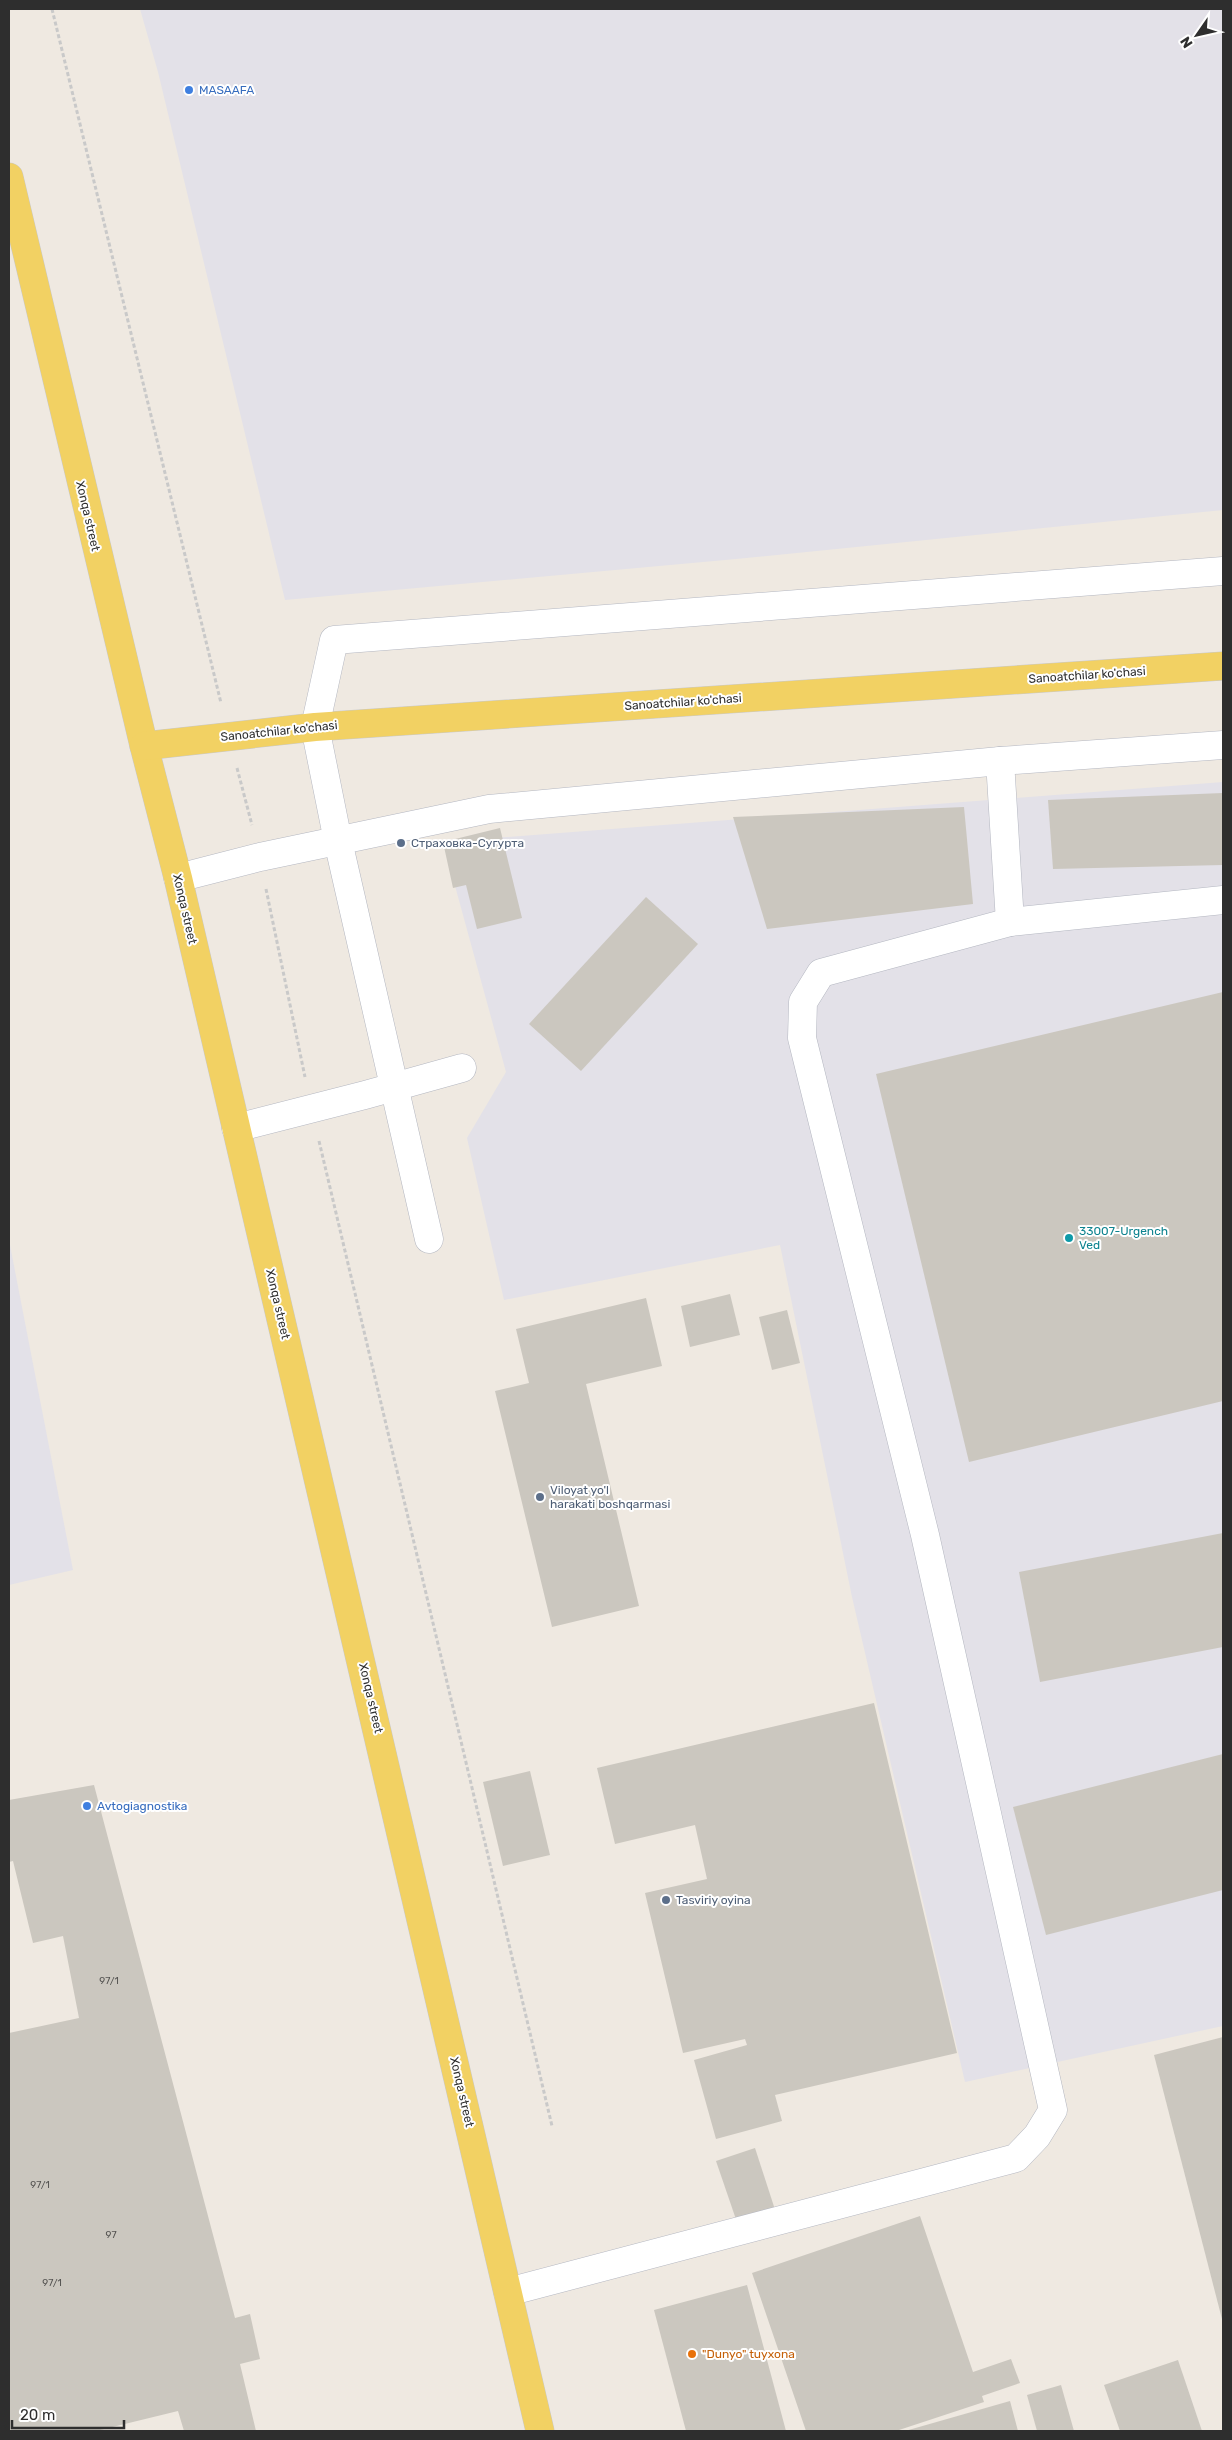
<svg xmlns="http://www.w3.org/2000/svg" width="1232" height="2440" font-family="Rubik,sans-serif">
<style>
.industrial{fill:#e3e1e8}
.building{fill:#cbc7bf}
.lines{fill:none;stroke-linecap:round;stroke-linejoin:round}
.minor-casing{stroke:#b4b7c1;stroke-width:29}
.major-casing{stroke:#c9c9c9;stroke-width:29}
.path{stroke:#c9c9c9;stroke-width:3;stroke-dasharray:4 2.5;stroke-linecap:butt}
.minor{stroke:#fff;stroke-width:28}
.major{stroke:#f2d163;stroke-width:28}
.shop-dot{fill:#3f7fe0;stroke:#fff;stroke-width:2}
.service-dot{fill:#5c6f8a;stroke:#fff;stroke-width:2}
.culture-dot{fill:#0f9aa8;stroke:#fff;stroke-width:2}
.food-dot{fill:#e8710a;stroke:#fff;stroke-width:2}
.labels{text-anchor:middle;stroke-width:4;stroke-linejoin:round;paint-order:stroke}
.number-label{font-size:10px;fill:#555452}
.shop-label{font-size:12px;fill:#366cbe;stroke:#fff;text-anchor:start}
.street-label{font-size:12px;fill:#2e2e2e;stroke:#fff}
.service-label{font-size:12px;fill:#4e5e75;stroke:#fff;text-anchor:start}
.culture-label{font-size:12px;fill:#0d838f;stroke:#fff;text-anchor:start}
.food-label{font-size:12px;fill:#c56008;stroke:#fff;text-anchor:start}
</style>
<rect width="100%" height="100%" fill="#efe9e1"/>
<g class="industrial">
<polygon points="140,9 1223,9 1223,510 736,559 285,600 158,72"/>
<polygon points="1223,782 1223,2026 965,2082 852,1597 780,1245 504,1300 467,1138 506,1072 443,842"/>
<polygon points="9,1240 73,1570 9,1585"/>
</g>
<g class="building">
<polygon points="1223,793 1223,865 1053,869 1048,800"/>
<polygon points="964,807 973,904 767,929 733,817"/>
<polygon points="500,828 522,918 477,929 466,885 453,888 443,842"/>
<polygon points="646,897 698,944 581,1071 529,1024"/>
<polygon points="1223,992 1223,1401 969,1462 876,1074"/>
<polygon points="730,1294 740,1335 690,1347 681,1306"/>
<polygon points="646,1298 662,1366 586,1384 639,1606 552,1627 495,1391 529,1383 516,1329"/>
<polygon points="787,1310 800,1363 772,1370 759,1317"/>
<polygon points="1223,1533 1223,1647 1040,1682 1019,1572"/>
<polygon points="874,1703 957,2053 775,2095 782,2121 716,2139 694,2060 747,2045 745,2039 683,2053 645,1893 707,1879 695,1825 615,1844 597,1768"/>
<polygon points="1223,1754 1223,1890 1046,1935 1013,1807"/>
<polygon points="530,1771 550,1855 503,1866 483,1782"/>
<polygon points="94,1785 235,2318 250,2314 260,2359 240,2364 256,2431 184,2431 178,2411 96,2431 9,2431 9,2033 79,2018 63,1936 33,1943 13,1861 9,1862 9,1800"/>
<polygon points="1223,2037 1223,2323 1154,2055"/>
<polygon points="755,2148 779,2222 741,2234 716,2161"/>
<polygon points="920,2216 973,2372 1011,2359 1020,2383 982,2396 984,2402 896,2431 806,2431 752,2273"/>
<polygon points="747,2285 786,2431 686,2431 654,2310"/>
<polygon points="1178,2360 1202,2431 1120,2431 1104,2385"/>
<polygon points="1061,2385 1074,2431 1037,2431 1027,2395"/>
<polygon points="1010,2401 1018,2431 905,2431"/>
</g>
<g class="lines">
<defs>
<g id="minor">
<polyline points="1000,761 1010,922"/>
<polyline points="178,878 260,857 489,809 1000,761 1223,745"/>
<polyline points="236,1128 365,1095 462,1068"/>
<polyline points="429,1239 338,841 315,727 334,640 1223,571"/>
<polyline points="508,2292 1016,2158 1037,2136 1053,2110 925,1535 802,1038 803,1002 821,973 1010,922 1223,900"/>
</g>
<g id="major">
<polyline points="9,177 144,746 178,878 540,2431"/>
<polyline points="144,746 315,727 1223,666"/>
</g>
</defs>
<use href="#minor" class="minor-casing"/>
<use href="#major" class="major-casing"/>
<g class="path">
<polyline points="52,9 221,703"/>
<polyline points="237,768 252,825"/>
<polyline points="266,889 305,1077"/>
<polyline points="319,1141 552,2126"/>
</g>
<use href="#minor" class="minor"/>
<use href="#major" class="major"/>
</g>
<g class="shop-dot">
<circle cx="189" cy="90" r="5"/>
<circle cx="87" cy="1806" r="5"/>
</g>
<g class="service-dot">
<circle cx="401" cy="843" r="5"/>
<circle cx="540" cy="1497" r="5"/>
<circle cx="666" cy="1900" r="5"/>
</g>
<circle class="culture-dot" cx="1069" cy="1238" r="5"/>
<circle class="food-dot" cx="692" cy="2354" r="5"/>
<g class="labels">
<g class="number-label">
<text x="109" y="1984">97/1</text>
<text x="40" y="2188">97/1</text>
<text x="111" y="2238">97</text>
<text x="52" y="2286">97/1</text>
</g>
<g class="shop-label">
<text x="199" y="94">MASAAFA</text>
<text x="97" y="1810">Avtogiagnostika</text>
</g>
<g class="street-label">
<text transform="translate(88 516) rotate(77)" y="4">Xonqa street</text>
<text transform="translate(1087 675) rotate(-4)" y="4">Sanoatchilar ko'chasi</text>
<text transform="translate(683 702) rotate(-4)" y="4">Sanoatchilar ko'chasi</text>
<text transform="translate(279 731) rotate(-6)" y="4">Sanoatchilar ko'chasi</text>
<text transform="translate(185 909) rotate(77)" y="4">Xonqa street</text>
<text transform="translate(278 1304) rotate(77)" y="4">Xonqa street</text>
<text transform="translate(371 1698) rotate(77)" y="4">Xonqa street</text>
<text transform="translate(462 2092) rotate(77)" y="4">Xonqa street</text>
</g>
<g class="service-label">
<text x="411" y="847">Страховка-Сугурта</text>
<text x="550" y="1494">Viloyat yo'l<tspan x="550" dy="14">harakati boshqarmasi</tspan></text>
<text x="676" y="1904">Tasviriy oyina</text>
</g>
<g class="culture-label">
<text x="1079" y="1235">33007-Urgench<tspan x="1079" dy="14">Ved</tspan></text>
</g>
<g class="food-label">
<text x="702" y="2358">"Dunyo" tuyxona</text>
</g>
</g>
<rect width="1232" height="2440" fill="none" stroke="#2e2e2e" stroke-width="20"/>
<g transform="translate(1197 35) rotate(236)" stroke="#ffffff" stroke-width="4" paint-order="stroke">
<path d="M0-4L9 19L0 12L-9 19Z" fill="#2e2e2e"/>
<text y="-8" font-size="14" font-weight="bold" text-anchor="middle" fill="#2e2e2e">N</text>
</g>
<path d="M12 2420v8h112v-8" fill="none" stroke="#2e2e2e" stroke-width="2.5"/>
<text x="20" y="2420" font-size="15" fill="#2e2e2e" stroke="#ffffff" stroke-width="4" paint-order="stroke">20 m</text>
</svg>
